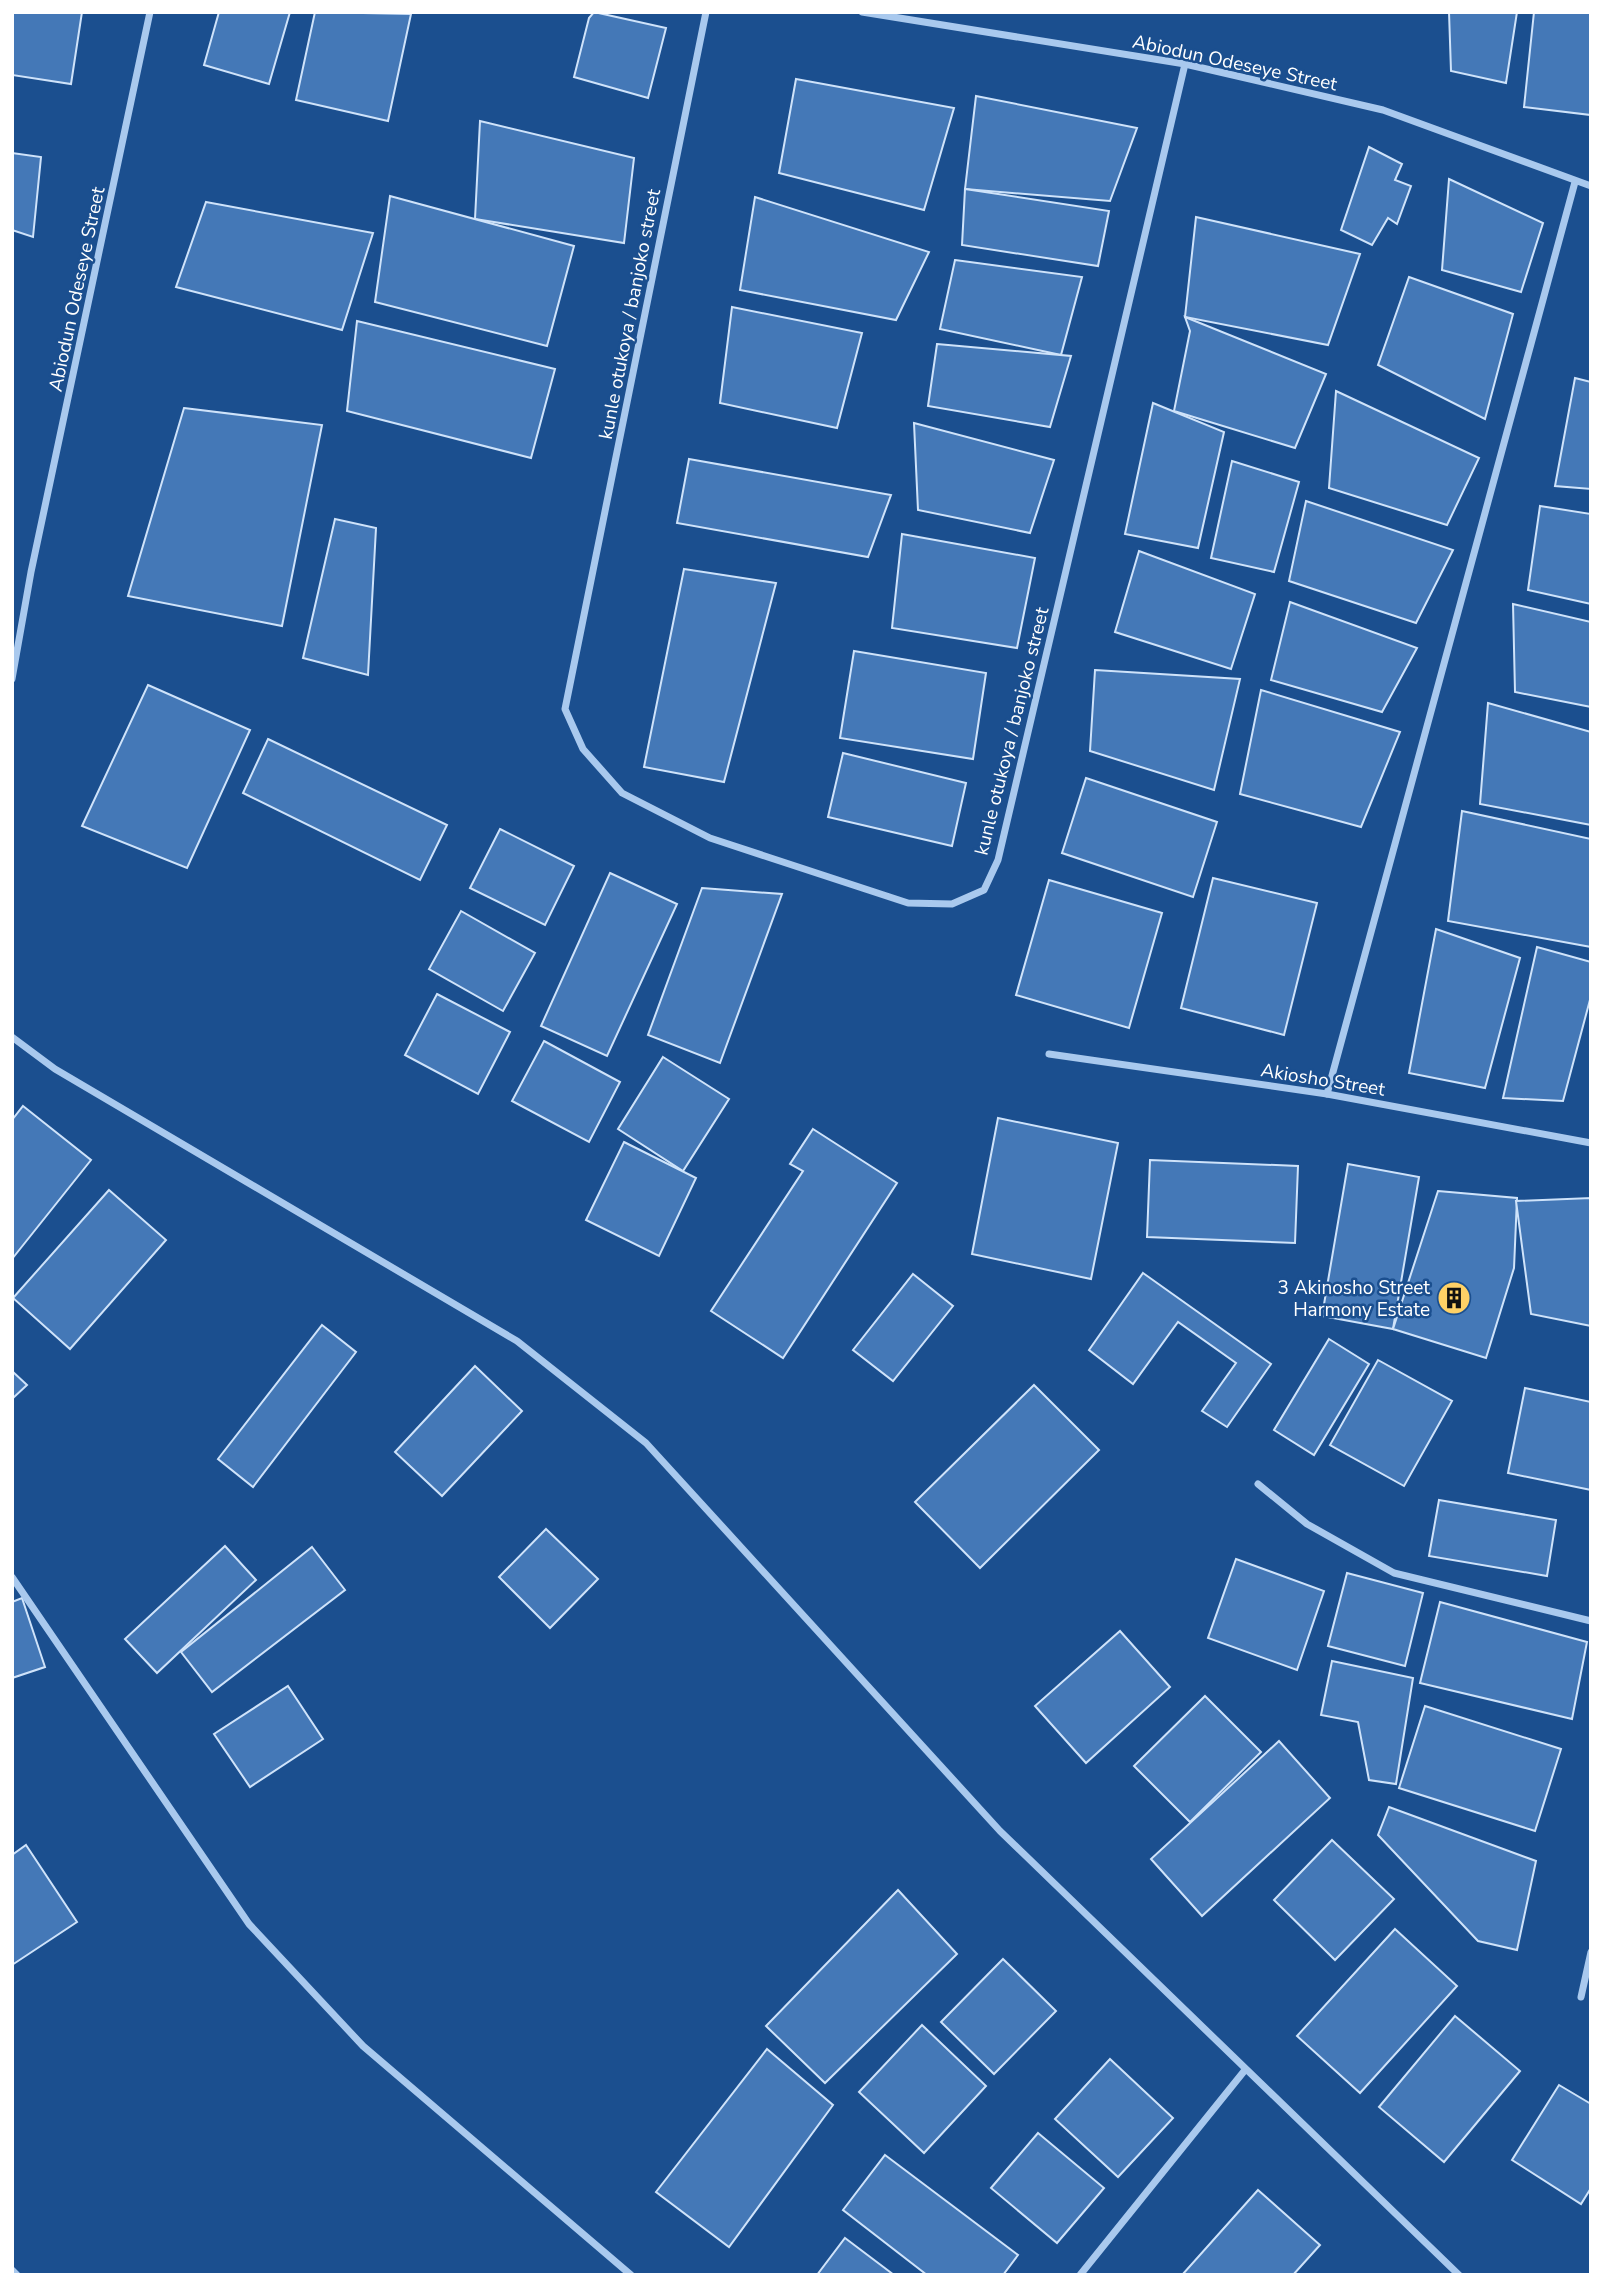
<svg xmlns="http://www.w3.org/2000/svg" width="1603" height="2287" font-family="'Nunito Sans',sans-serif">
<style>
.building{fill:#4478b7;stroke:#cfe3fa;stroke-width:2}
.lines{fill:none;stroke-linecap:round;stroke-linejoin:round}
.street{stroke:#a9c9ee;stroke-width:7}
.labels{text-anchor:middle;stroke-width:5;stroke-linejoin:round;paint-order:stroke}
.street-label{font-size:19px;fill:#fff;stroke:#1b4f8f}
.poi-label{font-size:19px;fill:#fff;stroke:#1b4f8f;text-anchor:end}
</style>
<rect width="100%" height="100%" fill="#1b4f8f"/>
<g class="building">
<polygon points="12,12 82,12 71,84 12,75"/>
<polygon points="219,12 290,12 269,84 204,65"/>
<polygon points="315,12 411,14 388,121 296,100"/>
<polygon points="594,12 666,28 648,98 574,77 589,18"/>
<polygon points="1449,12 1517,12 1506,83 1451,71"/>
<polygon points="1534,12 1591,12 1591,115 1524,107"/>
<polygon points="796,79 954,108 924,210 779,173"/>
<polygon points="976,96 1137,128 1110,201 965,189"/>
<polygon points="480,121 634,158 624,243 475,219"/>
<polygon points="1369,147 1402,164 1395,180 1411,186 1397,224 1388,218 1372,245 1341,230"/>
<polygon points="12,153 41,157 33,237 12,230"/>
<polygon points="1449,179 1543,223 1521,292 1442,270"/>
<polygon points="965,189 1109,211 1098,266 962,245"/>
<polygon points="390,196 574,246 547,346 375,302"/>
<polygon points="755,197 929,252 896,320 740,290"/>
<polygon points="206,202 373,233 342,330 176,287"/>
<polygon points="1196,217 1360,254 1328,345 1185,317"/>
<polygon points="955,260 1082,277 1061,355 940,329"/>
<polygon points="1409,277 1513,314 1485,419 1378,365"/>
<polygon points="732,307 862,333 837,428 720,403"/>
<polygon points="1185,317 1326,374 1295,448 1174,411 1190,331"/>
<polygon points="357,321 555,369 531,458 347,411"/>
<polygon points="937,344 1071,356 1050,427 928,406"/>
<polygon points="1575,378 1591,382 1591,489 1555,486"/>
<polygon points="1336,391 1479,458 1447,525 1329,488"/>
<polygon points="1153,403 1224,432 1198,548 1125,534"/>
<polygon points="184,408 322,425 282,626 128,596"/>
<polygon points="914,423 1054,460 1030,533 918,510"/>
<polygon points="689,459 891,495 868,557 677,523"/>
<polygon points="1232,461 1299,482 1274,572 1211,558"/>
<polygon points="1306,501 1453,550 1416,623 1289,581"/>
<polygon points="1540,506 1591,514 1591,604 1528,590"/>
<polygon points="335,519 376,528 368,675 303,658"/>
<polygon points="902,534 1035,558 1017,648 892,628"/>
<polygon points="1139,551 1255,594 1231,669 1115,632"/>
<polygon points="684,569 776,583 724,782 644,767"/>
<polygon points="1290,602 1417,648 1382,712 1271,680"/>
<polygon points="1513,604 1591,622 1591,707 1515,692"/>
<polygon points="854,651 986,673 973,759 840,738"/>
<polygon points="1095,670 1240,679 1214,790 1090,751"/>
<polygon points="148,685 250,730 187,868 82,826"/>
<polygon points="1261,690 1400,732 1361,827 1240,794"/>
<polygon points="1488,703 1591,732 1591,825 1480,804"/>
<polygon points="268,739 447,825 420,880 243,793"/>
<polygon points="843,753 966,783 952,846 828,817"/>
<polygon points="1086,778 1217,822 1193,897 1062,853"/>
<polygon points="1462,811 1591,839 1591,947 1448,921"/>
<polygon points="500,829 574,866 545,925 470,888"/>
<polygon points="610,873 677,904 607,1056 541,1026"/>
<polygon points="1213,878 1317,903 1284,1035 1181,1008"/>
<polygon points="1049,880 1162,913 1129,1028 1016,995"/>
<polygon points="702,888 782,894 720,1063 648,1035"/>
<polygon points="461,911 535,953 503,1011 429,969"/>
<polygon points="1436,929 1520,958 1485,1088 1409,1073"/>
<polygon points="1537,947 1591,962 1591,996 1563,1101 1503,1098"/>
<polygon points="437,994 510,1032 478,1094 405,1055"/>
<polygon points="544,1041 620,1082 589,1142 512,1101"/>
<polygon points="663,1057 729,1099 683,1171 618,1129"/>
<polygon points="23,1106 91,1160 12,1259 12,1120"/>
<polygon points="998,1118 1118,1143 1091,1279 972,1254"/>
<polygon points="813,1129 897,1183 783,1358 711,1311 803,1171 790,1164"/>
<polygon points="624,1142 696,1178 659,1256 586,1220"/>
<polygon points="1150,1160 1298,1166 1295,1243 1147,1237"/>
<polygon points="1348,1164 1419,1177 1393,1329 1322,1316"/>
<polygon points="109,1190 166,1240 70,1349 13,1298"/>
<polygon points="1438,1191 1517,1198 1514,1268 1486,1358 1393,1329"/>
<polygon points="1591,1198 1591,1326 1531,1314 1516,1201"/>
<polygon points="1143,1273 1271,1364 1227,1427 1202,1411 1236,1363 1178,1322 1133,1384 1089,1350"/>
<polygon points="913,1274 953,1306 893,1381 853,1350"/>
<polygon points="322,1325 356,1352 253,1487 218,1459"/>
<polygon points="1329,1339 1369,1364 1314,1455 1274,1430"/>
<polygon points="1378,1360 1452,1401 1404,1486 1330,1445"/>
<polygon points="475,1366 522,1411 442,1496 395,1452"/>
<polygon points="12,1371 27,1385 12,1399"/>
<polygon points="1034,1385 1099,1450 980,1568 915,1502"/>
<polygon points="1525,1388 1591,1402 1591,1490 1508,1473"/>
<polygon points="1439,1500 1556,1520 1547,1576 1429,1556"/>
<polygon points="546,1529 598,1579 550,1628 499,1577"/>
<polygon points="225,1546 256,1580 157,1673 125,1639"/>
<polygon points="312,1547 345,1590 212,1692 181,1652"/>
<polygon points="1236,1559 1324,1591 1297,1670 1208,1638"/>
<polygon points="1347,1573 1423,1593 1405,1666 1328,1646"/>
<polygon points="22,1598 45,1667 12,1678 12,1602"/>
<polygon points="1440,1602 1587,1642 1572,1719 1420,1683"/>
<polygon points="1120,1631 1170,1687 1086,1763 1035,1706"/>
<polygon points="1332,1661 1413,1678 1396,1784 1369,1780 1358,1722 1321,1715"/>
<polygon points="288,1686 323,1739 250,1787 214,1734"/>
<polygon points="1205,1696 1261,1752 1190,1822 1134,1766"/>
<polygon points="1425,1706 1561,1749 1535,1831 1399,1788"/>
<polygon points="1279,1741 1330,1798 1202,1916 1151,1859"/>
<polygon points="1389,1807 1536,1861 1517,1950 1478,1941 1378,1835"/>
<polygon points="1332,1840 1394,1899 1335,1960 1274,1900"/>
<polygon points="26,1845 77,1922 12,1965 12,1855"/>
<polygon points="898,1890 957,1954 825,2083 766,2026"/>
<polygon points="1395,1929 1457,1986 1360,2093 1297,2036"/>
<polygon points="1003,1959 1056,2011 994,2074 941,2022"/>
<polygon points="1455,2016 1520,2071 1444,2162 1379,2107"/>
<polygon points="922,2025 986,2086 924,2153 859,2092"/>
<polygon points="767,2049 833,2105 729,2247 656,2192"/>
<polygon points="1110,2059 1173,2118 1118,2177 1055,2119"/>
<polygon points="1559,2085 1591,2104 1591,2188 1581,2204 1512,2160"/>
<polygon points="1038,2133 1104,2188 1057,2243 991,2188"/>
<polygon points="885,2155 1018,2255 1003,2275 927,2275 843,2210"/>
<polygon points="1258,2190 1320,2245 1293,2275 1182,2275"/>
<polygon points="845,2238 894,2275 817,2275"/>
</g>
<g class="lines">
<g class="street">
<polyline points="706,12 565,709 583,749 622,793 710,838 908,903 952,904 984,890 998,860 1185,64"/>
<polyline points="862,12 1185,64 1383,110 1591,186"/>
<polyline points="12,679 31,572 150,12"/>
<polyline points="12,1037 55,1069 517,1341 646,1443 1000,1831 1459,2275"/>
<polyline points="1049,1054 1327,1094 1591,1143"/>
<polyline points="1327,1094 1575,182"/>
<polyline points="1258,1484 1307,1524 1394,1573 1591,1621"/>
<polyline points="12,1577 249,1924 363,2046 631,2275"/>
<polyline points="1581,1997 1591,1952"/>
<polyline points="12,2270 17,2275"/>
<polyline points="1080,2275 1245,2070"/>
</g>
</g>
<defs>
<symbol id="building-disc" viewBox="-11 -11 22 22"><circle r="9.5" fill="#ffd166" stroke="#1b4f8f"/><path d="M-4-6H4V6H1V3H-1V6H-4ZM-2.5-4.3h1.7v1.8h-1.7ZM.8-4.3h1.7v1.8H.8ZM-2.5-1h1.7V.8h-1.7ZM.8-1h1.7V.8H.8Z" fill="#111"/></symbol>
</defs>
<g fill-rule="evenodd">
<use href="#building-disc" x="1435" y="1279" width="38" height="38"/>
</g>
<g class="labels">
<g class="street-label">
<text transform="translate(1235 62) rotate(12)" y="7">Abiodun Odeseye Street</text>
<text transform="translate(76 289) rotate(-78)" y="7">Abiodun Odeseye Street</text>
<text transform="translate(629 314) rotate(-79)" y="7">kunle otukoya / banjoko street</text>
<text transform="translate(1011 731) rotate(-76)" y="7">kunle otukoya / banjoko street</text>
<text transform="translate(1323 1079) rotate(9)" y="7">Akiosho Street</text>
</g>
<g class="poi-label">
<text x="1430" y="1294">3 Akinosho Street<tspan x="1430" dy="22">Harmony Estate</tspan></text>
</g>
</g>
<rect width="1603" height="2287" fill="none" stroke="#ffffff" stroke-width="28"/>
</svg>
